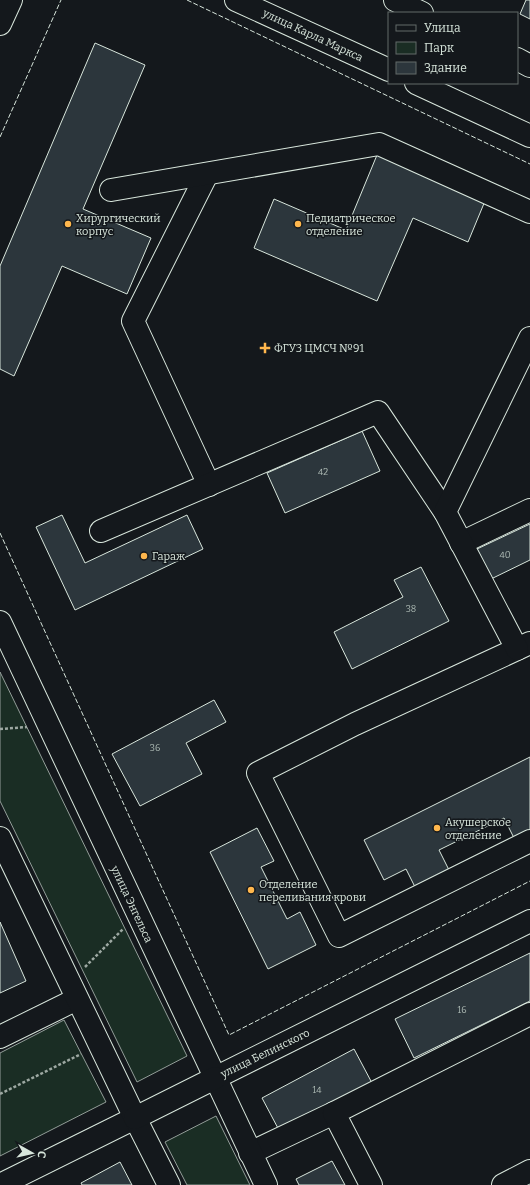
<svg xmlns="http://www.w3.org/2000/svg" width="530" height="1185" font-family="Bitter,serif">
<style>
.green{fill:#1a2d24;stroke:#939e99}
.building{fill:#2c363c;stroke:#d8e6dc}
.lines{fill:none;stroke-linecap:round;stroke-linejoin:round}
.minor-casing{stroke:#d8e6dc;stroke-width:24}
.major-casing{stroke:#d8e6dc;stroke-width:24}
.path{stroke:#9da8a2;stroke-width:2.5;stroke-dasharray:3 2;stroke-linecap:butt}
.minor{stroke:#14181c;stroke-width:22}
.major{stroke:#14181c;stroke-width:22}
.fence{stroke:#d8e6dc;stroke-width:1;stroke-dasharray:5 2;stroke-linecap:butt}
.poi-dot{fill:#ffb74d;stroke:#14181c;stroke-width:1.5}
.labels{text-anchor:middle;stroke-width:3;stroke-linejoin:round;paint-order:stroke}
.number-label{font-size:9px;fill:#adbab4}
.street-label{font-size:11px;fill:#d8e6dc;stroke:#14181c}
.poi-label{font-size:11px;fill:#d8e6dc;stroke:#14181c;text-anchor:start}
</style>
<rect width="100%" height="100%" fill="#14181c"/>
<g class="green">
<polygon points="0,672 187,1056 137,1082 0,801"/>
<polygon points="64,1020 106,1102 0,1156 0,1053"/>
<polygon points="216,1116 250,1185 187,1185 165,1142"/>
</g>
<g class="building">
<polygon points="526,0 530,0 530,19 520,14"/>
<polygon points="95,43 145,65 83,209 151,238 127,294 62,266 14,376 0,369 0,266"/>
<polygon points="377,155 485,201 468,242 413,218 377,301 254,248 274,199 346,230"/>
<polygon points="362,431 380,471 285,513 267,473"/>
<polygon points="62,515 85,563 187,515 203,549 75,610 36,527"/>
<polygon points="530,524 530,560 491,579 477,549"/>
<polygon points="421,567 449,621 352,669 334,632 403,597 394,580"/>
<polygon points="214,700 226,722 186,743 202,774 140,806 112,754"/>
<polygon points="530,757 530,837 517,844 504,818 439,850 451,874 417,891 406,869 384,880 364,840"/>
<polygon points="257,828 274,861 261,867 287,919 300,912 316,945 268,969 210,852"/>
<polygon points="0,922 26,981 0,993"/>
<polygon points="530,953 530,1001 414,1058 395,1019"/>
<polygon points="354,1049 372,1083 280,1132 262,1098"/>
<polygon points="332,1161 345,1185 299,1185 296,1179"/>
<polygon points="120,1162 132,1185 82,1185 81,1183"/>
</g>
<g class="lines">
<defs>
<g id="minor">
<polyline points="207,174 133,321 209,485"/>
<polyline points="111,190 379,144 530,212"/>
<polyline points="101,531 378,412 445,512"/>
<polyline points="461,543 530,510"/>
<polyline points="530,643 355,724 258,773 339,936 530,841"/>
<polyline points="517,649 445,512 530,338"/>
<polyline points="0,1037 77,999"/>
<polyline points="215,1078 530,921"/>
<polyline points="250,1153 334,1113"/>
<polyline points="0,1185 135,1118"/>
<polyline points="371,1185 334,1113 530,1014"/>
<polyline points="503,1185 530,1171"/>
</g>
<g id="major">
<polyline points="236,0 389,70"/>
<polyline points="395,0 422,13"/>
<polyline points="0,24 11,0"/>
<polyline points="517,59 530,66"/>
<polyline points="416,83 530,136"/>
<polyline points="0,622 266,1185"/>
<polyline points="0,838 135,1118 169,1185"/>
<polyline points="135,1118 215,1078"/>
</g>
</defs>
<use href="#minor" class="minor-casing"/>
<use href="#major" class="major-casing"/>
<g class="path">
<polyline points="0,729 27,727"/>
<polyline points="85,967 123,929"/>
<polyline points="0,1094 81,1054"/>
</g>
<use href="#minor" class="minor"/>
<use href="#major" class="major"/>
<g class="fence">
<polyline points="187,0 530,164"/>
<polyline points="0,137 61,0"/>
<polyline points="0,533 229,1035 530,881"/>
</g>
</g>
<g class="poi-dot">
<circle cx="68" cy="224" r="4"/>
<circle cx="298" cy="224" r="4"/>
<path d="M263 342h4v4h4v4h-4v4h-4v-4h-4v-4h4z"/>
<circle cx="144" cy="556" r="4"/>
<circle cx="437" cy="828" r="4"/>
<circle cx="251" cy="890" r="4"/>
</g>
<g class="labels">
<g class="number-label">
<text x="323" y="475">42</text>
<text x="505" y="558">40</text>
<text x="411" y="612">38</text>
<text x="155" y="751">36</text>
<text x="462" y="1013">16</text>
<text x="317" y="1093">14</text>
</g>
<g class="street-label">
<text transform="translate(313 35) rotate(25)" y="4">улица Карла Маркса</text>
<text transform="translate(132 904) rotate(65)" y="4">улица Энгельса</text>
<text transform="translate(265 1053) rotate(-26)" y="4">улица Белинского</text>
</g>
<g class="poi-label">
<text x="76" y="222">Хирургический<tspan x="76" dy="13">корпус</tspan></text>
<text x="306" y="222">Педиатрическое<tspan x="306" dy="13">отделение</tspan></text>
<text x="274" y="352">ФГУЗ ЦМСЧ №91</text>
<text x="152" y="560">Гараж</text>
<text x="445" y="826">Акушерское<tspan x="445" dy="13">отделение</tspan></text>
<text x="259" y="888">Отделение<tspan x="259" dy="13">переливания крови</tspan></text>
</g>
</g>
<rect x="388" y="12" width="130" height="72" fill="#14181c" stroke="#626a69"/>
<rect x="396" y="25" width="20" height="6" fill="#14181c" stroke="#626a69"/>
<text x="424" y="32" font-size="12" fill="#d8e6dc">Улица</text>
<rect x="396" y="42" width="20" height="12" fill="#1a2d24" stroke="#626a69"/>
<text x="424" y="52" font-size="12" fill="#d8e6dc">Парк</text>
<rect x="396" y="62" width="20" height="12" fill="#2c363c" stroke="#626a69"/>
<text x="424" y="72" font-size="12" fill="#d8e6dc">Здание</text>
<g transform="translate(32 1153) rotate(98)" stroke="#14181c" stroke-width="3" paint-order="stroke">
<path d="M0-3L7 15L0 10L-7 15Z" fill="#d8e6dc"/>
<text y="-6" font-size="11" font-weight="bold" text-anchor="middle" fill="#d8e6dc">С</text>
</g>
</svg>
